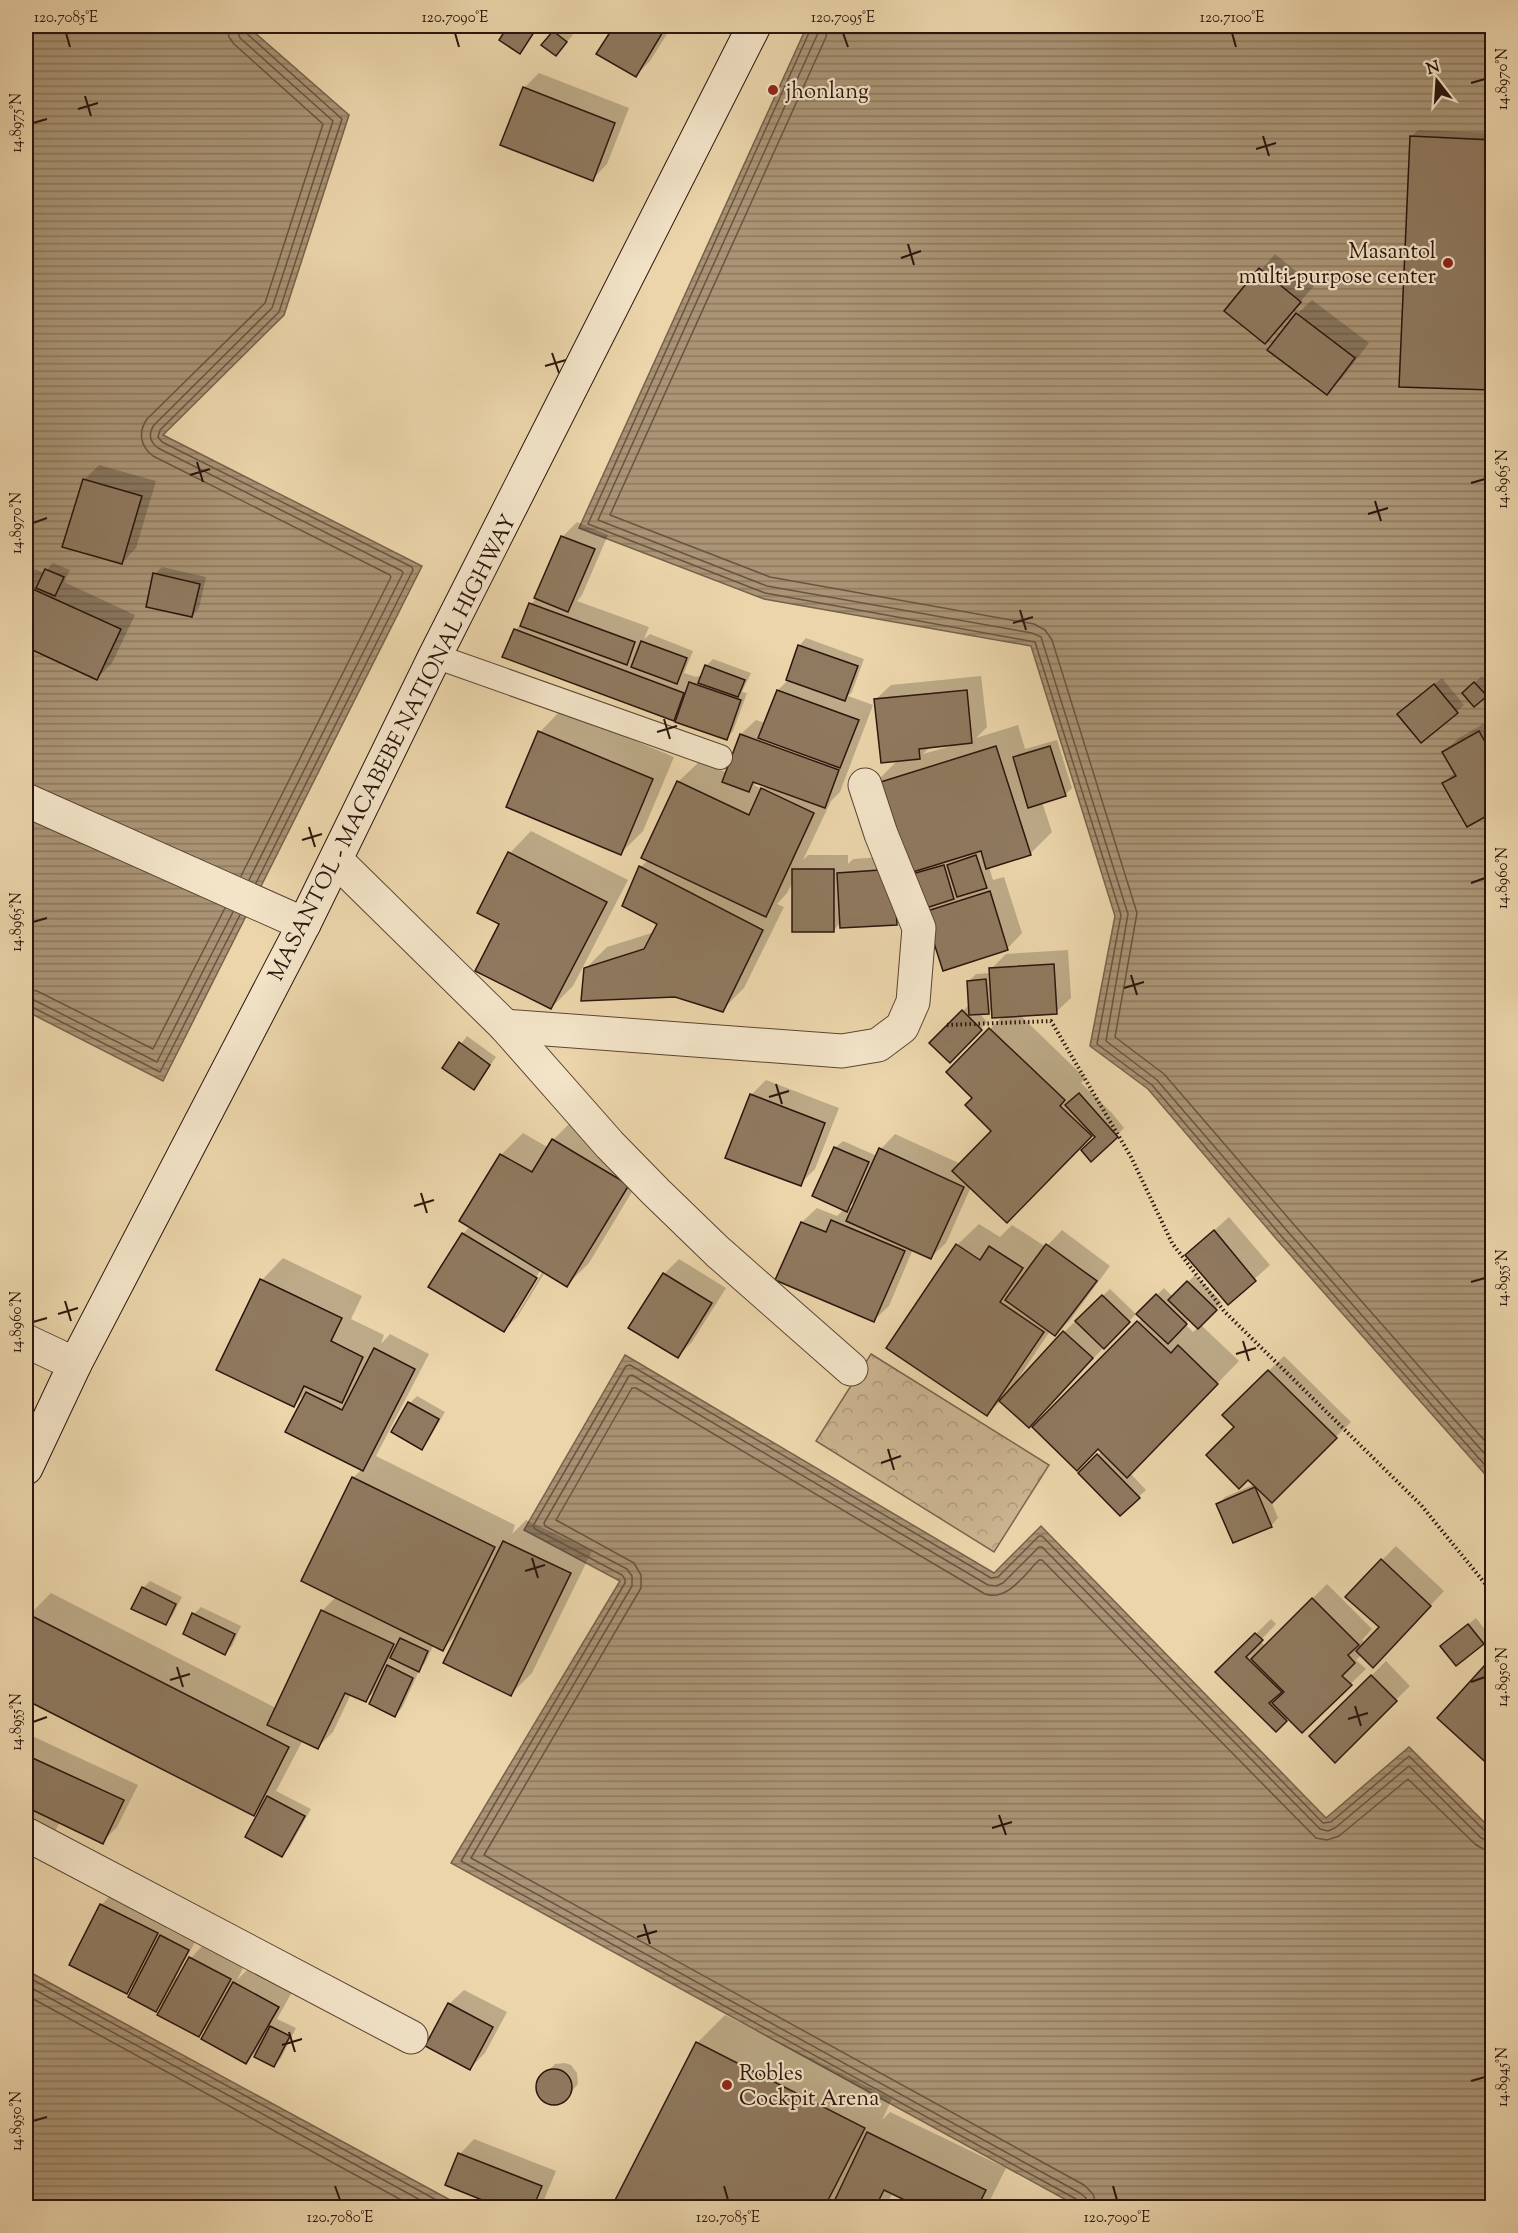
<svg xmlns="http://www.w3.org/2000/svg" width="1518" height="2233" font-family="'Sorts Mill Goudy',serif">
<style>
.park{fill:url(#park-crowns);stroke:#7b644e;stroke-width:1.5}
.water{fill:url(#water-rules);stroke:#77614b;stroke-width:1.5}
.shadow{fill:#0003;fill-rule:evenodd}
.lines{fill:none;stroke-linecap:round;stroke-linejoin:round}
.shore{stroke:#6a5441;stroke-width:1.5}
.building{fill:#8f795f;stroke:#2b150d;stroke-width:1.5}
.lane-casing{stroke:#5b4534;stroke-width:26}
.street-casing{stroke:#5b4534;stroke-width:35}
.secondary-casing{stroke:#2b150d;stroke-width:35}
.path{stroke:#2b150d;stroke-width:4;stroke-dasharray:1.5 3;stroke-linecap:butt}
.lane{stroke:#f3e4c8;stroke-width:24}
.street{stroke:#f3e4c8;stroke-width:33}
.secondary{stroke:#f3e4c8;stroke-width:33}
.ticks{fill:none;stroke:#2b150d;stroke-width:2}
.poi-dot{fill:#8f2418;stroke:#f3e4c8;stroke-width:2}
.labels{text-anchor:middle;stroke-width:4.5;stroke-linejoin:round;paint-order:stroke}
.poi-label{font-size:22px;fill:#2b150d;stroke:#f3e4c8;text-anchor:start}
.street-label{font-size:22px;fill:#2b150d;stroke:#f3e4c8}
.neatline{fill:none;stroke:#2b150d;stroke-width:2}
.ticks-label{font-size:15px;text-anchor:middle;fill:#2b150d}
</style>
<defs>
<pattern id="park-crowns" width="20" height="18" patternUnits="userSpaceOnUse" patternTransform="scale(1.5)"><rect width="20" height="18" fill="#cbb490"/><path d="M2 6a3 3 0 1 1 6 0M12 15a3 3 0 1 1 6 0" fill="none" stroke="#ae9a7b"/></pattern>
<pattern id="water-rules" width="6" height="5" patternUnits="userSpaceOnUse" patternTransform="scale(1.5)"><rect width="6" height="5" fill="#aa9475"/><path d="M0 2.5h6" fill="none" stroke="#8b785e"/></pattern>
</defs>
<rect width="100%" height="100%" fill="#ecd5ab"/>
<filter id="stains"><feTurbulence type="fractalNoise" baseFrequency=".00333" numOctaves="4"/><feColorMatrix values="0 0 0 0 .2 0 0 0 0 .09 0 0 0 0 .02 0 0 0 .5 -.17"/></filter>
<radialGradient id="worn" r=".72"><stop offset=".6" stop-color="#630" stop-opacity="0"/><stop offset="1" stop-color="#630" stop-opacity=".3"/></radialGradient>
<polygon class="park" points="871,1354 1049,1465 994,1552 816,1441"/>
<g class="water">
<polygon points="26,26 247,26 349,115 284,315 163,435 422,566 163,1081 26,1011"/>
<polygon points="807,26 1492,26 1492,1482 1279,1242 1148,1089 1090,1046 1115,916 1031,646 764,599 579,528"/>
<polygon points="625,1355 994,1573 1041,1526 1326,1818 1409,1747 1492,1830 1492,2207 1079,2207 451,1863 620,1581 524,1530"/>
<polygon points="26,1970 463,2207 26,2207"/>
</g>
<g class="shadow">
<polygon points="510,26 539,26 520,52 501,40"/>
<polygon points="560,26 573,35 556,54 554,32"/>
<polygon points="615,26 672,26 650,61 636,75 598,54"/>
<polygon points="539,73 629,108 607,164 593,179 524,88"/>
<polygon points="1418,130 1492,133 1492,388 1401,385 1411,137"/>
<polygon points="1275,254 1314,286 1265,342 1226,310"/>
<polygon points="1312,300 1369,343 1342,378 1327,393 1297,314"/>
<polygon points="99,465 156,481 136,548 122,563 84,480"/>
<polygon points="577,522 608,535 582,595 577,601 649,627 644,639 650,634 693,651 684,673 696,677 698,676 702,677 706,666 713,659 751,673 742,692 747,693 733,731 726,738 680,713 673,719 515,630 524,622 531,604 536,599 562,537"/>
<polygon points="53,563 70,570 64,582 135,615 112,663 97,678 26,645 26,574 32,568 44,573"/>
<polygon points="162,567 206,577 199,608 192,616 155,574"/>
<path d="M806 638 864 659 852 692 848 696 873 705 840 792 831 801 803 860 808 855H848V864L853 859 895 856 873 785 898 760 876 699 891 685 981 676 987 727 976 738 1018 725 1025 749 1057 740 1072 788 1065 795 1042 802 1052 832 1030 854 989 867 993 880 1004 877 1022 933 1008 948 944 969 925 912 934 904 914 875 920 868 909 872 911 908 896 923 841 922 834 930 794 880 787 893 777 904 784 907 744 988 722 1010 585 969 607 947 655 932 659 923 624 905 641 867 648 860 678 782 700 761 727 773 741 734 756 720 765 723 778 690 789 679 799 646ZM950 744 951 746 923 754 931 746ZM757 782 766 785 762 789 754 785Z"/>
<polygon points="1482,676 1492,688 1486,695 1471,686"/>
<polygon points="1442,678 1464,705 1421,741 1406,707"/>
<polygon points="561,710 674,757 643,831 621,853 540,732"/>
<polygon points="1492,719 1492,811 1467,825 1444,784 1455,772 1444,752 1459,738"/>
<polygon points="531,831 628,880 573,986 551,1008 510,853"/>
<path d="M1068 950 1071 998 1056 1012 1020 1015 1085 1078 1081 1083 1112 1113 1124 1128 1091 1160 1097 1137 1093 1133 1029 1199 971 1187 946 1243 931 1257 913 1249 889 1306 874 1320 802 1222 817 1208 837 1216 844 1209 835 1148 843 1141 877 1156 881 1149 895 1134 961 1164 994 1131 974 1098 948 1072 1003 1016 993 1008 989 1012 979 1013 987 1022 950 1061 931 1043 970 1004 969 981 976 974 991 973V969L1006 954ZM857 1199 853 1209 849 1207Z"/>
<polygon points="467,1036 496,1057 474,1088 444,1067"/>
<polygon points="766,1080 839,1108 815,1169 800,1184 751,1095"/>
<path d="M575 1118 650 1162 589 1263 567 1285 545 1272 518 1316 503 1331 463 1234 470 1226 461 1220 501 1155 523 1133 549 1148 554 1139ZM540 1271 542 1273 516 1316H512Z"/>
<polygon points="1229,1217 1270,1265 1228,1303 1187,1255"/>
<polygon points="979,1224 1000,1237 1012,1225 1046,1247 1062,1230 1110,1266 1070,1320 1055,1335 1050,1331 1017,1380 1019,1381 1064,1332 1110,1289 1136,1314 1043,1411 1001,1401 987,1414 957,1245"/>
<polygon points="283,1258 362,1296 351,1319 384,1335 381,1344 390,1334 429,1354 376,1456 515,1525 512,1534 526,1520 592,1551 532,1673 510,1695 459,1632 443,1649 434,1644 425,1663 418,1670 419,1671 402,1708 395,1715 376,1690 366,1700 351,1694 333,1732 318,1747 303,1740 276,1791 311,1809 289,1848 282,1855 264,1804 253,1815 26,1698 26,1621 29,1615 51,1593 276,1708 322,1611 336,1597 353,1478 362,1469 287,1431 307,1392 294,1405 262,1280"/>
<polygon points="679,1259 726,1288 692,1342 678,1356 664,1274"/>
<path d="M1195 1275 1222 1302 1201 1325 1239 1361 1130 1473 1146 1490 1120 1514 1080 1473 1102 1451 1098 1447 1035 1427 1142 1318 1138 1314 1164 1288 1173 1297ZM1190 1319 1198 1327 1193 1332 1185 1324Z"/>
<polygon points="1284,1356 1351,1422 1271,1501 1278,1518 1271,1526 1218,1504 1225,1497 1255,1484 1236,1427 1224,1415"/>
<polygon points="417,1396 445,1412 428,1441 421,1448 410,1403"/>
<polygon points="1396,1546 1444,1591 1388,1651 1361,1655 1356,1660 1366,1669 1302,1731 1289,1717 1276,1730 1217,1672 1271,1619 1276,1624 1260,1641 1265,1646 1327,1584 1372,1629 1362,1640 1366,1643 1381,1627 1382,1560"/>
<polygon points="150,1581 182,1597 172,1616 165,1623 143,1588"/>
<polygon points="201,1607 241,1626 232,1646 225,1653 194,1614"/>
<polygon points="1476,1618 1490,1636 1483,1643 1442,1646"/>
<polygon points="1492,1659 1492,1766 1439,1718"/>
<polygon points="1386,1661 1410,1686 1335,1760 1311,1736"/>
<polygon points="26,1724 30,1727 26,1735"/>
<polygon points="32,1736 138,1785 117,1827 102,1842 60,1822 51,1838 28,1848 26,1853 26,1743"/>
<polygon points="116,1890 172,1918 166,1928 195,1942 176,1977 179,1979 191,1958 205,1943 245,1964 237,1980 249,1968 292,1992 277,2019 296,2028 281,2058 274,2065 259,2049 246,2062 210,2024 199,2035 166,2000 156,2010 136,1983 127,1992 101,1905"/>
<polygon points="464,1990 507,2012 485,2053 470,2068 449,2004"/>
<polygon points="725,2015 892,2099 882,2120 890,2112 1006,2168 986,2208 891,2208 899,2199 908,2202 909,2200 893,2192 885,2208 611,2208 697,2043"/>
<polygon points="565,2063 571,2065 577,2073 578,2084 563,2101 553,2104 548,2103 540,2096 537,2085 539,2080 555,2064"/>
<polygon points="474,2139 556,2171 543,2202 538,2208 506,2208 447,2184 460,2154"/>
</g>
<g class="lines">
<g class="shore">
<path d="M227 26 229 37 234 44 323 124 265 303 147 419C138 432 140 446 153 456L390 575 391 577 241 876"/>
<path d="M236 26 240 38 333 121 272 308 154 425C148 434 150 442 158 448L402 571 403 573 249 880"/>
<polyline points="243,26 245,32 342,119 279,312 160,430 158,437 162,442 412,567 413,570 256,883"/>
<polyline points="812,26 588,524 765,593 1035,642 1121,915 1097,1044 1152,1085 1283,1238 1492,1473"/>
<polyline points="819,26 818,33 598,520 767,586 1032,633 1041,637 1128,914 1106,1041 1157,1080 1289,1233 1492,1462"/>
<polyline points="828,26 826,37 610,515 770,577 1034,624 1045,630 1052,640 1137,913 1115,1037 1164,1074 1296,1227 1492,1449"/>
<polyline points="26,989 37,991 153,1049 225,908"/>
<polyline points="26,998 34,1000 157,1062 233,912"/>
<polyline points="26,1006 30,1006 160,1072 240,915"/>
<polyline points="26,1976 451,2208"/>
<polyline points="26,1985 435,2208"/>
<polyline points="26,1995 416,2208"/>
<polyline points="1080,2208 1076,2199 461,1861 625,1583 625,1579 622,1575 535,1529 533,1526 626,1366 630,1365 991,1578 998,1577 1039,1536 1042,1536 1323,1823 1331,1822 1409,1756 1486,1832 1492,1834"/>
<polyline points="1088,2208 1086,2198 1080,2193 471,1858 632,1586 632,1576 627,1569 545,1526 544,1523 629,1376 632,1375 988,1585 996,1586 1003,1583 1039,1547 1042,1547 1320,1829 1328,1831 1335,1828 1409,1766 1481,1838 1492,1842"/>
<path d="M1097 2208 1093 2194 1084 2185 484 1855 641 1588V1575L634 1563 556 1520 632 1388H636L985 1594C1008 1601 1024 1575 1039 1560H1042L1316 1838 1327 1840 1339 1836 1408 1779 1475 1844 1483 1849 1492 1851"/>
</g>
</g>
<g class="building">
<polygon points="508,26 538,26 520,54 499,40"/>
<polygon points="614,26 656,26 664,30 636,77 596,54"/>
<polygon points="553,31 567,42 556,56 541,45"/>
<polygon points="523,87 615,123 593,181 500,145"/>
<polygon points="1410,136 1492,140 1492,390 1399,387"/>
<polygon points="1259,268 1301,302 1265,344 1224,311"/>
<polygon points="1296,313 1355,358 1327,395 1267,350"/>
<polygon points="83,479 142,496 122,564 62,547"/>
<polygon points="561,536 595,549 568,612 534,598"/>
<polygon points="45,569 64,577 55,596 36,588"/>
<polygon points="153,573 200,584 192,617 146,607"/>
<polygon points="26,586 121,629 97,680 26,647"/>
<polygon points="529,603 635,642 627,665 520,626"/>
<polygon points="514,629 684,693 674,721 502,657"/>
<polygon points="641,641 687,658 677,684 631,667"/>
<polygon points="798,645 858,666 845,701 786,680"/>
<polygon points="705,665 745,680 738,697 698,683"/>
<polygon points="689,682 741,700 727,740 675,722"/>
<polygon points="1474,682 1487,696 1474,707 1462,693"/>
<polygon points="1434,684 1458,713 1421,743 1397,714"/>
<polygon points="777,690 859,720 840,768 758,738"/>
<polygon points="967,690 972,743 919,749 920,759 881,763 874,699"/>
<polygon points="538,731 653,779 621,855 506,807"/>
<polygon points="1479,731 1492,755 1492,813 1467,827 1442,783 1456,776 1442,752"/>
<polygon points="740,734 839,770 825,808 753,782 749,792 722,782"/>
<polygon points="996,746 1031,855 986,869 981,851 900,876 871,785"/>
<polygon points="1050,746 1066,796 1028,808 1013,757"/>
<polygon points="677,781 749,815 761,788 814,813 766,917 641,858"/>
<polygon points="508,852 607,902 551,1009 475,971 499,924 477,913"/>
<polygon points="976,855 987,888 957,897 947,865"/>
<polygon points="944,865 954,899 923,909 912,874"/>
<polygon points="639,866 763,930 723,1012 675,997 581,1001 584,968 644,949 657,924 622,906"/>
<rect x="792" y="869" width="42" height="63"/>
<polygon points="894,869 897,925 840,928 837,873"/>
<polygon points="990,891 1008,950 943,971 924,912"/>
<polygon points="1054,964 1057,1014 992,1018 989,968"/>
<polygon points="986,979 989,1014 969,1015 967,981"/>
<polygon points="962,1010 982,1030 950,1063 929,1043"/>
<polygon points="989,1028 1065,1100 1060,1106 1092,1136 1007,1223 952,1171 991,1131 965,1105 972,1098 946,1072"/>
<polygon points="459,1042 490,1065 474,1090 442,1068"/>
<polygon points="1079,1093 1118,1137 1091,1162 1081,1150 1095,1137 1065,1105"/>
<polygon points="750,1094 825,1123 801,1186 725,1158"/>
<polygon points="552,1139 629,1185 567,1287 459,1221 500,1154 532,1172"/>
<polygon points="834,1147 869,1162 847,1212 812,1196"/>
<polygon points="879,1148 964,1187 931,1259 846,1221"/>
<polygon points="831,1220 905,1251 874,1322 775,1280 801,1222 826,1232"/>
<polygon points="1214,1230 1256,1281 1228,1305 1185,1255"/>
<polygon points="462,1233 537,1278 504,1332 428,1287"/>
<polygon points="956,1244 980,1260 989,1246 1023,1268 1000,1302 1044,1332 987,1416 886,1348"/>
<polygon points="1046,1244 1097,1281 1055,1336 1005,1300"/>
<polygon points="663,1273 712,1303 678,1358 628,1328"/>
<polygon points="260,1279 342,1318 331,1341 363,1357 342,1403 304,1386 294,1407 216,1370"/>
<polygon points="1187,1281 1217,1310 1198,1329 1168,1300"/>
<polygon points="1156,1294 1187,1324 1168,1344 1136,1314"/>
<polygon points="1102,1295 1130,1322 1104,1349 1075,1321"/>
<polygon points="1137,1321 1171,1353 1178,1345 1218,1384 1127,1478 1098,1449 1077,1471 1032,1427"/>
<polygon points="1063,1331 1093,1358 1029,1428 999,1401"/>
<polygon points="374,1348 415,1369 363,1471 285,1432 306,1392 342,1410"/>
<polygon points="1268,1370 1337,1438 1272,1503 1248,1480 1239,1489 1206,1455 1234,1427 1222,1415"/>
<polygon points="408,1402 439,1419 422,1450 391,1432"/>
<polygon points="1097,1454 1140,1498 1120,1516 1078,1473"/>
<polygon points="352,1477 495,1547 443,1651 301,1581"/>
<polygon points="1255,1487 1272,1527 1233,1543 1216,1504"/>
<polygon points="503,1541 571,1573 511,1696 443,1663"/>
<polygon points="1381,1559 1431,1606 1373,1668 1356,1651 1379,1627 1345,1597"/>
<polygon points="142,1587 176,1604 166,1625 131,1609"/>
<polygon points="1312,1598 1359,1645 1348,1655 1355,1663 1342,1676 1352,1685 1302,1733 1272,1703 1284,1692 1251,1659"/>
<polygon points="321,1610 394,1644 366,1702 345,1693 318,1749 267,1725"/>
<polygon points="192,1613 235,1634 225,1655 183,1634"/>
<polygon points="28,1614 289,1747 254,1816 26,1700 26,1618"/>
<polygon points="1468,1624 1484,1644 1456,1666 1440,1646"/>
<polygon points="1255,1633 1263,1640 1246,1657 1282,1692 1269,1703 1287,1721 1276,1732 1215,1672"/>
<polygon points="400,1638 428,1651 419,1672 390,1658"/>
<polygon points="387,1665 413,1678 395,1717 369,1704"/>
<polygon points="1484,1666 1492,1674 1492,1768 1437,1718"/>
<polygon points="1371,1675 1397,1701 1335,1763 1309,1736"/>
<polygon points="26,1755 124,1800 103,1844 26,1807"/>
<polygon points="267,1796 305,1816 282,1857 245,1837"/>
<polygon points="100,1904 158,1933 127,1994 69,1965"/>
<polygon points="160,1935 189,1950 156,2012 128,1997"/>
<polygon points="189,1957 231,1979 199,2037 157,2015"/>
<polygon points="233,1982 279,2007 246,2064 201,2039"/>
<polygon points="448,2003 493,2027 470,2070 425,2046"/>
<polygon points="270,2026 290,2036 274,2067 254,2057"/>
<polygon points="696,2042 865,2128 824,2208 611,2208"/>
<circle cx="554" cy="2087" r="18"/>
<polygon points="867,2132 986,2190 977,2208 921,2208 884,2190 875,2208 831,2208"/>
<polygon points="458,2153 542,2186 533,2208 502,2208 445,2185"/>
</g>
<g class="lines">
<defs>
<polyline id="lane" points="435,656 720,757"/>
<g id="street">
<polyline points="26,800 304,924"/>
<polyline points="336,860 505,1026 610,1145 656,1192 718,1252 851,1369"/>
<polyline points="505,1026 842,1051 878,1045 902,1027 913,1002 919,928 881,834 865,785"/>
<polyline points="26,1341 75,1364"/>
<polyline points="26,1834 411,2037"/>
</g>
<polyline id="secondary" points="26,1468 75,1364 304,924 435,656 754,26"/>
</defs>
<use href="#lane" class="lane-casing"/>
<use href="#street" class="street-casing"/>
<use href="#secondary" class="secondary-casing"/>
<polyline class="path" points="947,1025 1051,1021 1131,1157 1172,1243 1224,1311 1421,1505 1492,1592"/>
<use href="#lane" class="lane"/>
<use href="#street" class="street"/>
<use href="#secondary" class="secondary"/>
</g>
<path class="ticks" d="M66 33 70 47M455 33 459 47M843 33 848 47M1232 33 1236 47M1471 83 1485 79M85 96 91 116M78 109 98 103M33 123 47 119M1263 136 1269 156M1256 149 1276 143M908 244 914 265M901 258 921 251M552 353 559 373M545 366 566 360M197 462 203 482M190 475 210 469M1471 483 1485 479M1375 501 1381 521M1368 514 1388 508M33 523 47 518M1020 610 1026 630M1013 623 1033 617M664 719 670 739M657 732 677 726M309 827 315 847M302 840 322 834M1471 883 1485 878M33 922 47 918M1131 975 1137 995M1124 988 1144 982M776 1084 782 1104M769 1097 789 1091M421 1193 427 1213M414 1206 434 1200M1471 1282 1485 1278M65 1301 71 1321M58 1314 78 1308M33 1322 47 1318M1243 1341 1249 1361M1236 1354 1256 1348M888 1449 894 1470M881 1463 901 1456M532 1558 538 1578M525 1571 545 1565M177 1667 183 1687M170 1680 190 1674M1471 1682 1485 1677M1355 1706 1361 1726M1348 1719 1368 1713M33 1722 47 1717M999 1815 1006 1835M992 1828 1012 1822M644 1924 650 1944M637 1937 657 1931M289 2032 295 2052M282 2045 302 2039M1471 2081 1485 2077M33 2121 47 2117M335 2186 340 2200M724 2186 728 2200M1113 2186 1117 2200"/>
<g class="poi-dot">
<circle cx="773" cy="90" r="6"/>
<circle cx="1448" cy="263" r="6"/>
<circle cx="727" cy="2085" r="6"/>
</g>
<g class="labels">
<g class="poi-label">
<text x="785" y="98">jhonlang</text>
<text x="1436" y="258" text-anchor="end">Masantol<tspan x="1436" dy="25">multi-purpose center</tspan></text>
<text x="739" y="2080">Robles<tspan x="739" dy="25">Cockpit Arena</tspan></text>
</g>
<g class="street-label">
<text transform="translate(391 747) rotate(-63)" y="8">MASANTOL - MACABEBE NATIONAL HIGHWAY</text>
</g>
</g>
<rect width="1518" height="2233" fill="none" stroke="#ecd5ab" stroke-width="66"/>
<g transform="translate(1437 81) rotate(343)" stroke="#f3e4c8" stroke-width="4.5" paint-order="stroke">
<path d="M0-4.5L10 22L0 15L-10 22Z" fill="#2b150d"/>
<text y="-9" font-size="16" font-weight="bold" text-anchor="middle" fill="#2b150d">N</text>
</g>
<rect x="33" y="33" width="1452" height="2167" class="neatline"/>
<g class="ticks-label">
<text x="66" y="22">120.7085°E</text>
<text x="455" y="22">120.7090°E</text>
<text x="843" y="22">120.7095°E</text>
<text x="1232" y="22">120.7100°E</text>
<text transform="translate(1502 79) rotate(-90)" y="5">14.8970°N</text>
<text transform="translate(16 123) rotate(-90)" y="5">14.8975°N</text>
<text transform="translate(1502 479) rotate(-90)" y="5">14.8965°N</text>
<text transform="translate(16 523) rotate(-90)" y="5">14.8970°N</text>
<text transform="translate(1502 878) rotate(-90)" y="5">14.8960°N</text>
<text transform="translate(16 922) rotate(-90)" y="5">14.8965°N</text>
<text transform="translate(1502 1278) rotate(-90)" y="5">14.8955°N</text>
<text transform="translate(16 1322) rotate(-90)" y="5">14.8960°N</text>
<text transform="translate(1502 1677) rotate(-90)" y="5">14.8950°N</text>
<text transform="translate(16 1722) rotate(-90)" y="5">14.8955°N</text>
<text transform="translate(1502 2077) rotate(-90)" y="5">14.8945°N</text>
<text transform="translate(16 2121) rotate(-90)" y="5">14.8950°N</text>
<text x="340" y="2222">120.7080°E</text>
<text x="728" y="2222">120.7085°E</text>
<text x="1117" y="2222">120.7090°E</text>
</g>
<rect width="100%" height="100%" filter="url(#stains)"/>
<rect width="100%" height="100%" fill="url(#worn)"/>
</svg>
